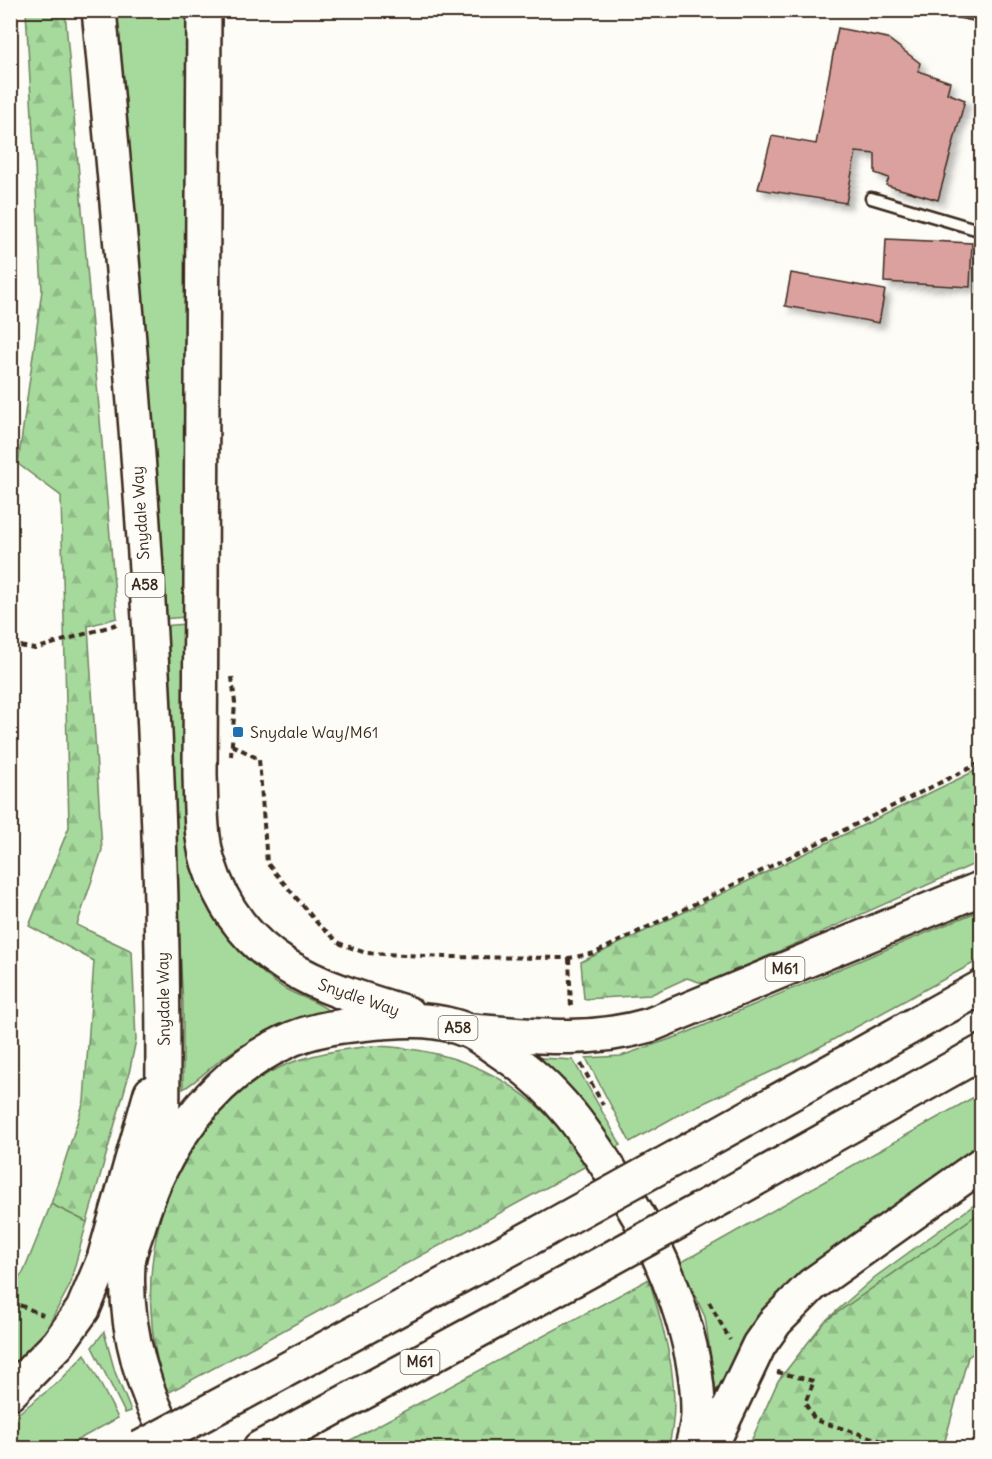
<svg xmlns="http://www.w3.org/2000/svg" width="992" height="1459" font-family="Delius,sans-serif">
<style>
.green{fill:#a6da9d;stroke:#70825e;stroke-width:1.5}
.forest{fill:url(#forest-firs);stroke:#70825e;stroke-width:1.5}
.building{fill:#dba19f;stroke:#3b2a1e;stroke-width:1.5;filter:url(#shadow)}
.lines{fill:none;stroke-linecap:round;stroke-linejoin:round}
.lane-casing{stroke:#3b2a1e;stroke-width:15}
.highway-casing{stroke:#3b2a1e;stroke-width:38}
.path{stroke:#3b2a1e;stroke-width:4;stroke-dasharray:6 4.5;stroke-linecap:butt}
.lane{stroke:#fdfcf7;stroke-width:10}
.highway{stroke:#fdfcf7;stroke-width:33}
.highway-bridge-casing{stroke:#3b2a1e;stroke-width:38;stroke-linecap:butt}
.highway-bridge{stroke:#fdfcf7;stroke-width:33}
.poi-dot{fill:#1f6fb2;stroke:#fdfcf7;stroke-width:2}
.labels{text-anchor:middle;stroke-width:5;stroke-linejoin:round;paint-order:stroke}
.shield{fill:#fdfcf7;stroke:#75695f;stroke-width:1.5}
.shield-label{font-size:15px;font-weight:bold;fill:#3b2a1e}
.street-label{font-size:16px;fill:#3b2a1e;stroke:#fdfcf7}
.poi-label{font-size:16px;fill:#3b2a1e;stroke:#fdfcf7;text-anchor:start}
</style>
<defs>
<pattern id="forest-firs" width="22" height="20" patternUnits="userSpaceOnUse" patternTransform="scale(1.5)"><rect width="22" height="20" fill="#a6da9d"/><path d="M5 1l3.5 6h-7zM16 11l3.5 6h-7z" fill="#90bb87"/></pattern>
<filter id="shadow"><feDropShadow dx="5.5" dy="5.5" stdDeviation="3" flood-color="#0004"/></filter>
</defs>
<rect width="100%" height="100%" fill="#fdfcf7"/>
<filter id="ink" filterUnits="userSpaceOnUse"><feTurbulence type="fractalNoise" baseFrequency=".0167" numOctaves="2"/><feDisplacementMap in="SourceGraphic" scale="12" xChannelSelector="R" yChannelSelector="G"/><feConvolveMatrix kernelMatrix="1 2 1 2 8 2 1 2 1" color-interpolation-filters="sRGB"/></filter>
<g filter="url(#ink)">
<g class="green">
<polygon points="112,11 190,11 186,617 162,619"/>
<path d="M186 624 218 920C236 946 256 972 284 988 298 997 319 1001 330 1012 294 1023 258 1033 227 1055 212 1065 198 1081 183 1089V1005L162 626Z"/>
<polygon points="981,910 981,959 794,1061 680,1114 630,1142 586,1058 621,1056 679,1036"/>
<polygon points="541,1058 573,1060 621,1145 616,1147 582,1101 539,1060"/>
<polygon points="981,1093 981,1143 795,1277 754,1322 716,1392 705,1317 680,1263"/>
<polygon points="981,1200 981,1212 824,1322 875,1277"/>
<polygon points="51,1204 87,1222 69,1287 48,1326 57,1332 11,1378 10,1292 24,1271"/>
<polygon points="104,1332 115,1372 131,1411 125,1413 92,1347"/>
<polygon points="85,1354 118,1418 63,1448 11,1448 11,1419 60,1381"/>
</g>
<g class="forest">
<polygon points="26,11 65,11 117,618 88,626 102,850 77,925 132,951 136,1040 128,1078 87,1222 51,1204 84,1101 94,961 29,926 69,827 61,496 18,464 42,290"/>
<polygon points="981,768 981,861 705,984 687,978 650,995 584,999 581,962"/>
<path d="M372 1046C467 1048 535 1086 588 1165L166 1394C130 1279 155 1151 259 1079 291 1057 334 1050 372 1046Z"/>
<polygon points="981,1212 981,1348 968,1357 943,1448 887,1448 853,1439 838,1448 748,1448 778,1381 824,1322"/>
<path d="M649 1279C665 1334 684 1391 668 1448H336Z"/>
</g>
<g class="building">
<polygon points="838,28 887,38 920,63 918,71 950,82 947,93 965,100 938,200 886,185 889,178 875,173 875,154 856,152 846,203 758,189 772,136 816,144"/>
<polygon points="886,239 972,243 970,287 884,282"/>
<polygon points="791,273 885,290 879,323 785,306"/>
<polygon points="863,1443 883,1448 861,1448"/>
</g>
<g class="lines">
<defs>
<g id="lane">
<polyline points="952,10 982,16"/>
<polyline points="871,198 982,231"/>
</g>
<g id="highway">
<path d="M99 10C136 392 169 778 162 1161"/>
<path d="M204 10 200 774C201 803 200 834 208 862 239 962 316 986 407 1013"/>
<path d="M472 1031C535 1036 588 1043 650 1025L982 888"/>
<polyline points="695,1147 982,987"/>
<polyline points="723,1197 982,1052"/>
<polyline points="10,1393 58,1344 83,1309 104,1259 151,1093"/>
<polyline points="241,1394 545,1230"/>
<path d="M174 1448C143 1391 124 1330 128 1264 129 1251 135 1237 139 1225 161 1149 210 1078 283 1043 313 1028 347 1025 380 1022 412 1020 435 1018 466 1030 478 1034 489 1044 500 1051 561 1090 591 1140 629 1200 665 1258 699 1345 698 1414 698 1425 694 1437 692 1448"/>
<polyline points="260,1448 572,1280"/>
<polyline points="710,1448 759,1345 776,1321 812,1285 982,1164"/>
</g>
</defs>
<use href="#lane" class="lane-casing"/>
<use href="#highway" class="highway-casing"/>
<g class="path">
<polyline points="10,644 35,649 121,623"/>
<polyline points="232,745 259,759 267,863 319,925 341,944 366,953 445,957 569,958 595,953 982,762"/>
<polyline points="231,756 235,703 232,677"/>
<polyline points="569,958 571,1008"/>
<polyline points="581,1064 603,1105"/>
<polyline points="10,1301 43,1315"/>
<polyline points="709,1302 730,1340"/>
<polyline points="777,1372 814,1381 805,1403 815,1420 905,1448"/>
</g>
<use href="#lane" class="lane"/>
<use href="#highway" class="highway"/>
<defs>
<g id="highway-bridge">
<polyline points="545,1230 695,1147"/>
<polyline points="572,1280 723,1197"/>
<polyline points="140,1448 241,1394"/>
</g>
</defs>
<use href="#highway-bridge" class="highway-bridge-casing"/>
<use href="#highway-bridge" class="highway-bridge"/>
</g>
</g>
<rect class="poi-dot" x="232" y="726" width="12" height="12" rx="3"/>
<g class="labels">
<g class="shield">
<rect x="125.5" y="573" width="39" height="24" rx="4.5"/>
<rect x="765.5" y="957" width="39" height="24" rx="4.5"/>
<rect x="438.5" y="1016" width="39" height="24" rx="4.5"/>
<rect x="400.5" y="1350" width="39" height="24" rx="4.5"/>
</g>
<g class="shield-label">
<text x="145" y="590">A58</text>
<text x="785" y="974">M61</text>
<text x="458" y="1033">A58</text>
<text x="420" y="1367">M61</text>
</g>
<g class="street-label">
<text transform="translate(140 513) rotate(-94)" y="6">Snydale Way</text>
<text transform="translate(359 997) rotate(19)" y="6">Snydle Way</text>
<text transform="translate(163 999) rotate(-91)" y="6">Snydale Way</text>
</g>
<g class="poi-label">
<text x="250" y="738">Snydale Way/M61</text>
</g>
</g>
<rect width="992" height="1459" fill="none" stroke="#fdfcf7" stroke-width="36"/>
<rect x="18" y="18" width="956" height="1423" fill="none" stroke="#3b2a1e" stroke-width="2" filter="url(#ink)"/>
</svg>
